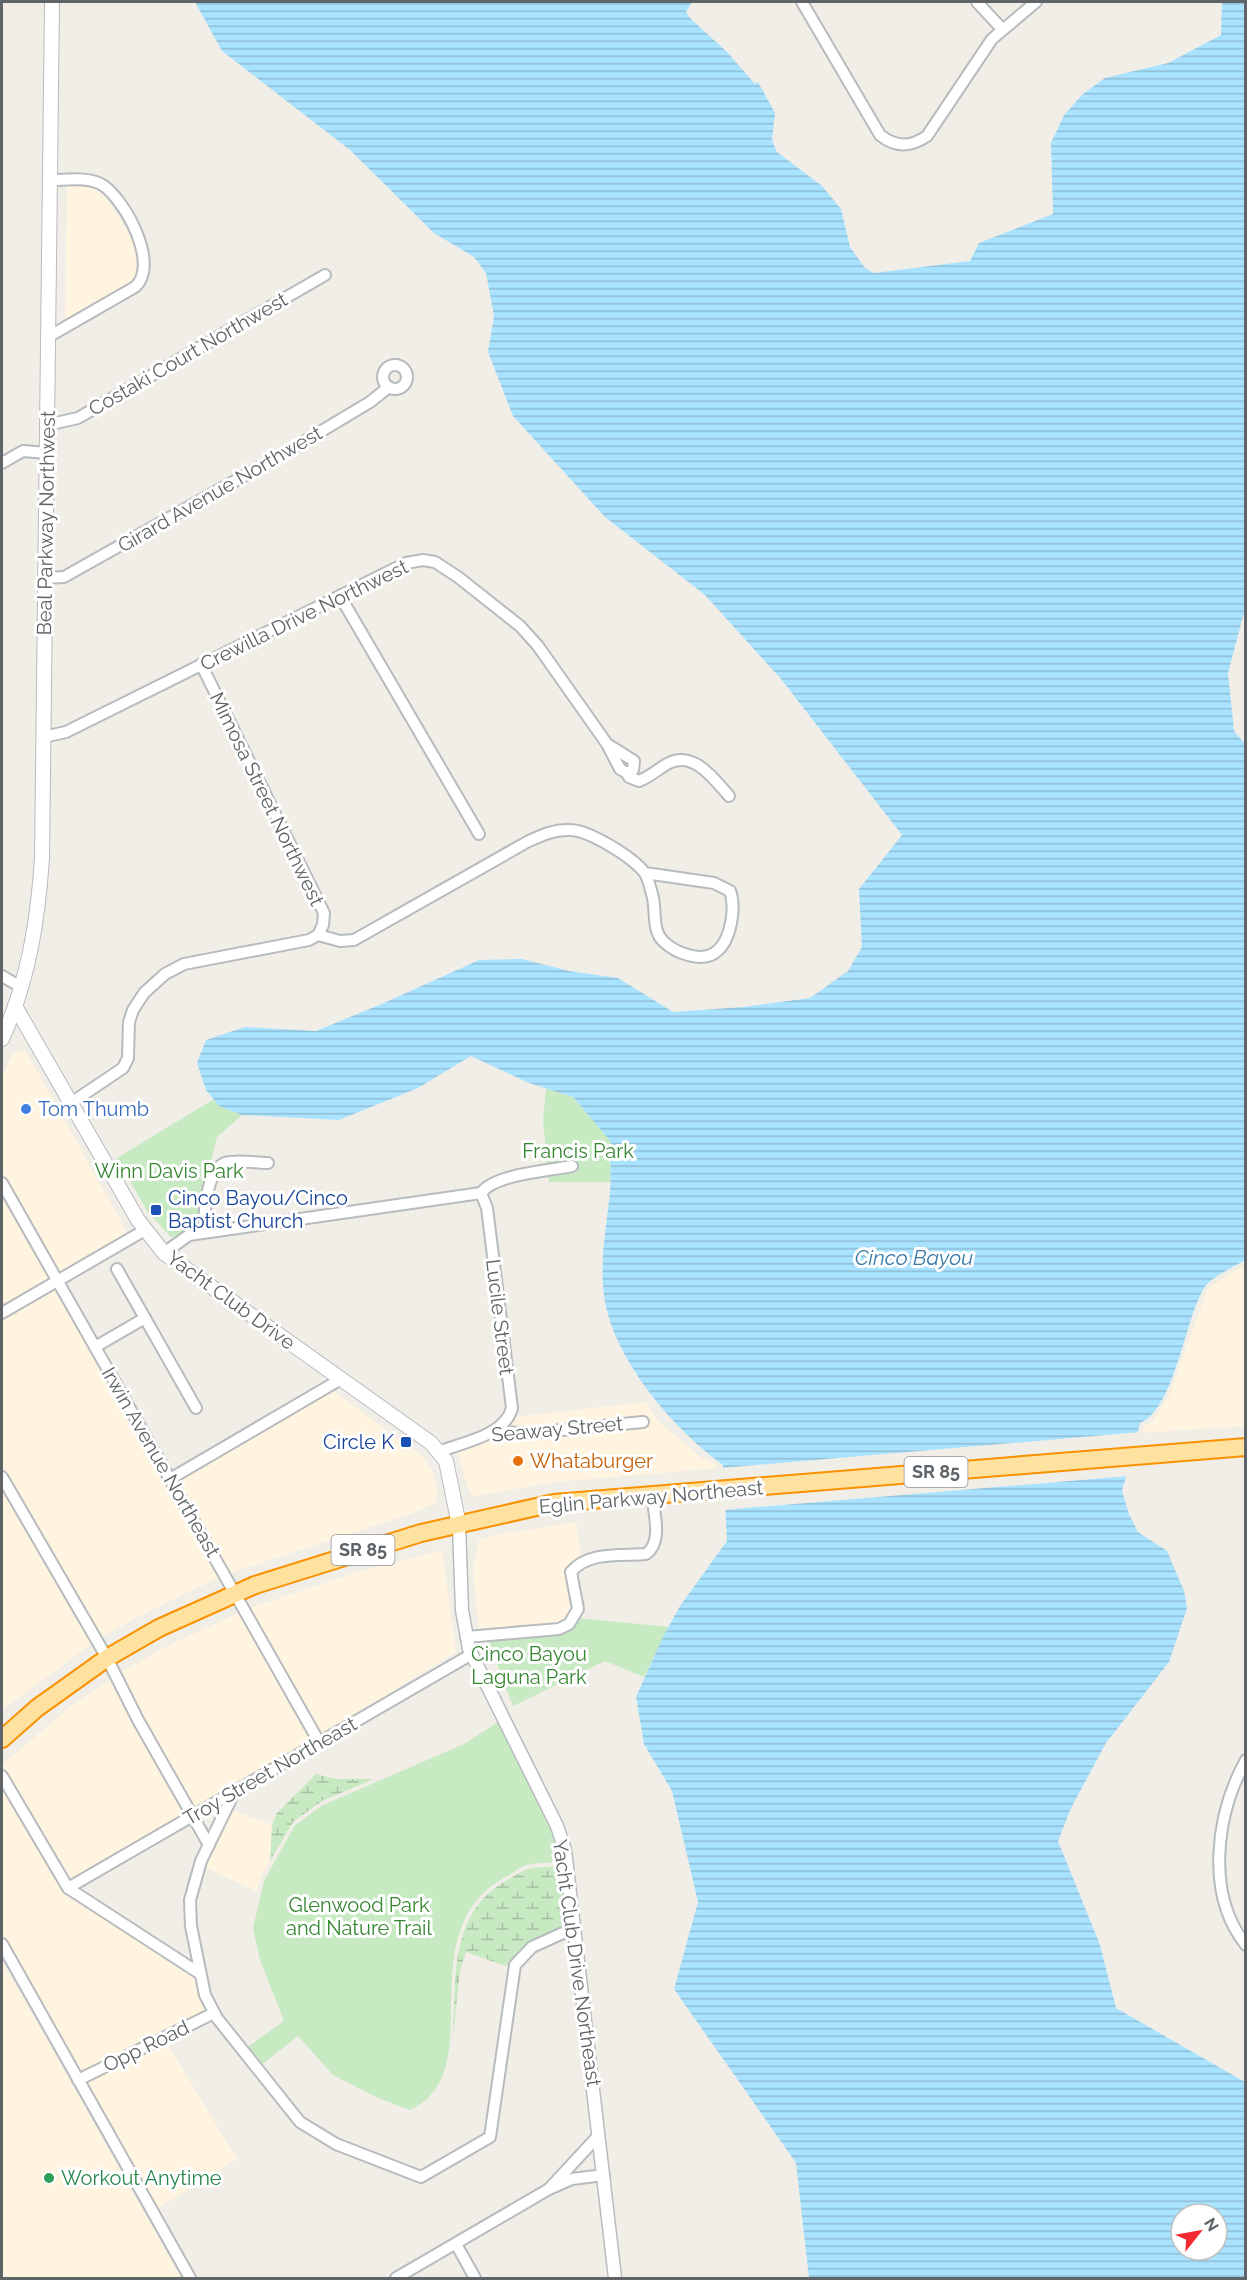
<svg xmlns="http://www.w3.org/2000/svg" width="1247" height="2280" font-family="Raleway,sans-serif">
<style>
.commercial{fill:#fff4df}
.wetland{fill:url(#wetland-marsh)}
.park{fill:#c7eac3}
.water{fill:url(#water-rules);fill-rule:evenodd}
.pier{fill:#f1eee7}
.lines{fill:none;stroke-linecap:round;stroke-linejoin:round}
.minor-casing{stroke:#b7bbbe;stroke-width:14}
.tertiary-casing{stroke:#b7bbbe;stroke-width:15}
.secondary-casing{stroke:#b6bbbf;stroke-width:16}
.trunk-casing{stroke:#f99100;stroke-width:20}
.minor{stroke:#fff;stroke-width:10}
.tertiary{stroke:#fff;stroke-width:12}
.secondary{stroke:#fff;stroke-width:14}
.trunk{stroke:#ffe1a0;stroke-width:16}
.shop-dot{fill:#3f7fe0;stroke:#fff;stroke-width:2}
.transit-dot{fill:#1a4fb4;stroke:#fff;stroke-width:2}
.food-dot{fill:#e8710a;stroke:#fff;stroke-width:2}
.leisure-dot{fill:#2e9e5b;stroke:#fff;stroke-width:2}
.labels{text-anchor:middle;stroke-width:6;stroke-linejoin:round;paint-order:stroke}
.shield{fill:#fff;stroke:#8e9295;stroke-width:1.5}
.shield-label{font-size:18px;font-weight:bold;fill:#5e6468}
.street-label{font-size:20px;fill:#5e6468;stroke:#fff}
.shop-label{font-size:20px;fill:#366cbe;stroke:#fff;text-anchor:start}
.park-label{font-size:20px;fill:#358630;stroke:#fff}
.transit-label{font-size:20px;fill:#164399;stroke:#fff;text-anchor:start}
.food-label{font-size:20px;fill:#c56008;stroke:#fff;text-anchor:start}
.leisure-label{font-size:20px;fill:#27864d;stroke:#fff;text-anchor:start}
.water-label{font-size:21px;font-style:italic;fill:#397aa7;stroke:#fff}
</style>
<defs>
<pattern id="wetland-marsh" width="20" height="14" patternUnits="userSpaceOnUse" patternTransform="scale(1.5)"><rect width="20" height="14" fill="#c7eac3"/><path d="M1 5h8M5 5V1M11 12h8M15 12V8" fill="none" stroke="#a5c1a2"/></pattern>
<pattern id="water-rules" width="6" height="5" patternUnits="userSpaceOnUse" patternTransform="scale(1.5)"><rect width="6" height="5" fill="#aae3ff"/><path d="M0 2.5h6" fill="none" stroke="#8ebcd2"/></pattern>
</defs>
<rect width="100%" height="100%" fill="#f1eee7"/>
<g class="commercial">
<polygon points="67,184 87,185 101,190 133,240 140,262 135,281 65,322"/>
<polygon points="18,1051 26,1051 32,1062 128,1234 60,1274 2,1172 2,1076 12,1055"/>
<polygon points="2,1194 51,1279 2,1307"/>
<polygon points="1245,1264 1245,1426 1142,1433 1144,1426 1152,1422 1169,1395 1208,1288"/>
<polygon points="55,1287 220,1577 139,1616 101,1638 2,1466 2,1318"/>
<polygon points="332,1390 421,1455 432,1470 438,1492 436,1503 411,1514 230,1573 177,1481"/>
<polygon points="646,1402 660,1423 704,1460 706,1458 719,1468 555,1482 476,1496 471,1494 467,1485 457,1449 489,1438 531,1438 648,1426 648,1417 506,1429 515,1417"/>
<polygon points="2,1487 92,1644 2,1710"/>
<polygon points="576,1522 581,1556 566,1572 573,1609 565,1620 558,1624 479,1631 473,1570 479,1540 495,1535"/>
<polygon points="442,1550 456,1652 321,1735 250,1608 354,1573"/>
<polygon points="240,1612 312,1740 195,1809 120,1673 164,1648"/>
<polygon points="111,1679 185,1815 70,1882 2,1765 72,1705"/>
<polygon points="2,1786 66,1894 194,1976 207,2011 80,2074 2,1933"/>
<polygon points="232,1810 273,1825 270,1861 260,1879 257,1892 205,1867"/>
<polygon points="2,1961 51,2047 181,2278 2,2278"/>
<polygon points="166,2042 237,2159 157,2209 85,2082"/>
</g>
<g class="wetland">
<polygon points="316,1774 336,1779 374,1779 322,1801 293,1822 270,1861 272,1825 277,1813"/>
<path d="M562 1867 569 1925 524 1947 510 1965 506 1966 466 1952 460 1971 452 2045C458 1983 445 1914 509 1879 515 1876 523 1870 529 1869 539 1866 552 1867 562 1867Z"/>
</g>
<g class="park">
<polygon points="546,1088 573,1097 611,1142 610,1182 549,1182 543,1121"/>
<polygon points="214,1099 219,1106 242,1115 217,1137 201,1203 198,1230 171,1237 147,1211 117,1158"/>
<polygon points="578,1618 669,1627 644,1677 605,1661 513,1706 488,1641 542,1633"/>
<path d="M500 1721 546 1810 564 1862C553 1863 538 1862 527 1865 520 1867 513 1873 507 1876 404 1932 494 2071 410 2110L378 2098 333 2075 298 2036 260 2066 246 2048 284 2021 260 1960 253 1928 264 1881 295 1825 323 1805 464 1744Z"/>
</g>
<path class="water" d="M195 2H692L686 12 691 19 727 52 755 84 758 82 775 113 772 140 777 152 822 186 841 209 850 247 865 268 874 273 970 261 979 243 1053 214 1051 143 1064 115 1083 94 1105 78 1168 63 1221 35 1222 2H1245L1246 605 1228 673 1234 731 1246 745 1245 1260C1234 1267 1211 1277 1204 1288 1185 1319 1174 1410 1140 1423L1122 1491 1129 1514 1138 1532 1167 1551 1184 1591 1187 1608 1169 1662 1106 1743 1071 1808 1058 1841 1100 1945 1116 2008 1245 2082V2278H809L796 2163 674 1989 698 1902 672 1791 644 1744 636 1697 662 1639 680 1606 727 1541 723 1465C676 1431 622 1369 607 1311 597 1273 606 1230 610 1193 611 1176 610 1159 611 1142L573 1097 529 1083 471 1056 418 1088 339 1120 242 1115 219 1106 206 1090 197 1063 206 1040 245 1027 316 1031 384 1003 479 960 522 959 569 971 618 978 673 1012 743 1007 810 998 848 971 862 947 859 889 902 835 781 679 705 595 605 517 513 416 488 352 494 316 486 273 474 257 434 233 350 150 222 51ZM1181 2214H1217V2250H1181Z"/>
<polygon class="pier" points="1141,1432 1129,1476 723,1510 721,1468"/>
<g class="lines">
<defs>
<g id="minor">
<path d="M802 2 880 135C896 148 911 147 927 136L992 39 1036 2"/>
<polyline points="977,2 1002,29"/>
<path d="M48 337 135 287C160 265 126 202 104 186 90 176 66 180 50 180"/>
<circle cx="395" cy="377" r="12"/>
<polyline points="47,425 78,418 325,275"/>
<polyline points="2,463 23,451 47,453"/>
<polyline points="45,578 64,577 290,450 370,402 389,387"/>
<polyline points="340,596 479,834"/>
<polyline points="201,664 324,913 323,925 318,935"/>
<polyline points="43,737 66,732 384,574 406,563 423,560 435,562 458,577 520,626 538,646 607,744 634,761 633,770 627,773 620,769 607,744"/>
<path d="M627 773 629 777 639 781C649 777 657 770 667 764 693 749 714 779 729 796"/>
<polyline points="2,976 21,987"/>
<path d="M71 1103 123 1068 128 1058 129 1022 133 1010 144 993 165 974 184 964 309 940 318 935 340 941 354 940 527 842C540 836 554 829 570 830 589 830 632 857 644 872 648 877 650 887 652 894 657 909 651 929 663 941 675 953 703 964 717 951 731 940 736 907 730 891L714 883 645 873"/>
<polyline points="2,1183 319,1742"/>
<path d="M481 1193C495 1174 548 1171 572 1166"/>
<path d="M204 1232C204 1215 206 1170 225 1163 237 1159 255 1163 268 1163"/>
<polyline points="164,1253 189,1235 481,1193"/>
<polyline points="117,1269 196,1408"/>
<polyline points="2,1313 145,1230"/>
<polyline points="95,1347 145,1318"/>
<polyline points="491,1432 531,1433 643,1422"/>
<path d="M438 1452C463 1442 505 1436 512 1408L487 1208 481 1193"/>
<polyline points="2,1477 107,1658 138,1720 209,1845"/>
<polyline points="170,1479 341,1379"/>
<path d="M466 1637 559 1629 569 1624 578 1609 571 1572C588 1551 621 1556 646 1554 663 1542 654 1514 652 1495"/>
<path d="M1246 1760C1216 1814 1205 1894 1246 1945"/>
<polyline points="2,1776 68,1888 199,1973"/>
<polyline points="235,1791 201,1861 190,1900 191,1926 205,1995 217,2018 300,2122 336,2144 421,2177 490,2137 515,1965 532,1947 574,1928"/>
<polyline points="68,1888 472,1654"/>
<polyline points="2,1944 190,2278"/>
<polyline points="78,2080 214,2013"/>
<polyline points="599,2135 549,2189 572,2179 604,2175"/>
<polyline points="456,2244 475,2278"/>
<polyline points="396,2278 549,2189"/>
</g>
<polyline id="tertiary" points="459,1525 462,1610 469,1649 557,1826 565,1850 615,2278"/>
<g id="secondary">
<polyline points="15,1006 138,1220 164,1253 431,1443 446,1461 459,1525"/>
<path d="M2 1039C28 982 38 921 42 858L52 2"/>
</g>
<polyline id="trunk" points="2,1739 37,1708 107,1658 159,1628 255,1585 421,1533 554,1503 1246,1447"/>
</defs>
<use href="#minor" class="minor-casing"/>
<use href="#tertiary" class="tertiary-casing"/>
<use href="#secondary" class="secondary-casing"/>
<use href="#trunk" class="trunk-casing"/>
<use href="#minor" class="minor"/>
<use href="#tertiary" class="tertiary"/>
<use href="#secondary" class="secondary"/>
<use href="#trunk" class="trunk"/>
</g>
<circle class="shop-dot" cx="26" cy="1109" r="6"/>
<g class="transit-dot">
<rect x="150" y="1204" width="12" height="12" rx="3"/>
<rect x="400" y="1436" width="12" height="12" rx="3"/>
</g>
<circle class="food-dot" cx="518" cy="1461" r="6"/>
<circle class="leisure-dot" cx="49" cy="2178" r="6"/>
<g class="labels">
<g class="shield">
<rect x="904.5" y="1457" width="63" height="30" rx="4.5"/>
<rect x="331.5" y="1535" width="63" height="30" rx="4.5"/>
</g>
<g class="shield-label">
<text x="936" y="1478">SR 85</text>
<text x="363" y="1556">SR 85</text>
</g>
<g class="street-label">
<text transform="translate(188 354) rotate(-30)" y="7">Costaki Court Northwest</text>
<text transform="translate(220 489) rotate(-30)" y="7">Girard Avenue Northwest</text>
<text transform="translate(46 523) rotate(-89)" y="7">Beal Parkway Northwest</text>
<text transform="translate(304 615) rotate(-26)" y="7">Crewilla Drive Northwest</text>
<text transform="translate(267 799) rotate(64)" y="7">Mimosa Street Northwest</text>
<text transform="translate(231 1300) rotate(36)" y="7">Yacht Club Drive</text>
<text transform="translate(500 1317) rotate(83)" y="7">Lucile Street</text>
<text transform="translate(557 1429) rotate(-5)" y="7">Seaway Street</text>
<text transform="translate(161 1462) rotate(60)" y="7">Irwin Avenue Northeast</text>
<text transform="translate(651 1497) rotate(-5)" y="7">Eglin Parkway Northeast</text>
<text transform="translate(270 1771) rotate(-30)" y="7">Troy Street Northeast</text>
<text transform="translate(577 1963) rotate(82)" y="7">Yacht Club Drive Northeast</text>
<text transform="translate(146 2046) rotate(-26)" y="7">Opp Road</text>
</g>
<g class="shop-label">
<text x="38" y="1116">Tom Thumb</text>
</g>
<g class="park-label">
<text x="578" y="1158">Francis Park</text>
<text x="169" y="1178">Winn Davis Park</text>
<text x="529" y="1661">Cinco Bayou<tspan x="529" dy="23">Laguna Park</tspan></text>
<text x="359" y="1912">Glenwood Park<tspan x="359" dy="23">and Nature Trail</tspan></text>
</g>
<g class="transit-label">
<text x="168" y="1205">Cinco Bayou/Cinco<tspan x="168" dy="23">Baptist Church</tspan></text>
<text x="394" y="1449" text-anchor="end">Circle K</text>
</g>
<g class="food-label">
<text x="530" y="1468">Whataburger</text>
</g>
<g class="leisure-label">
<text x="61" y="2185">Workout Anytime</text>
</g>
<g class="water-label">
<text x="914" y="1265">Cinco Bayou</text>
</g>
</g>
<rect width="1247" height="2280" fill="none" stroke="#5e6468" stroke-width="6"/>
<g transform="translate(1199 2232) rotate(59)"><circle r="28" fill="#ffffff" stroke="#bfc1c3" stroke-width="1.5"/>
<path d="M0-4.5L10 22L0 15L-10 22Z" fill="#f42b30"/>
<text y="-9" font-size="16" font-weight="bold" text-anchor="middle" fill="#5e6468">N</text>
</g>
</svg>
